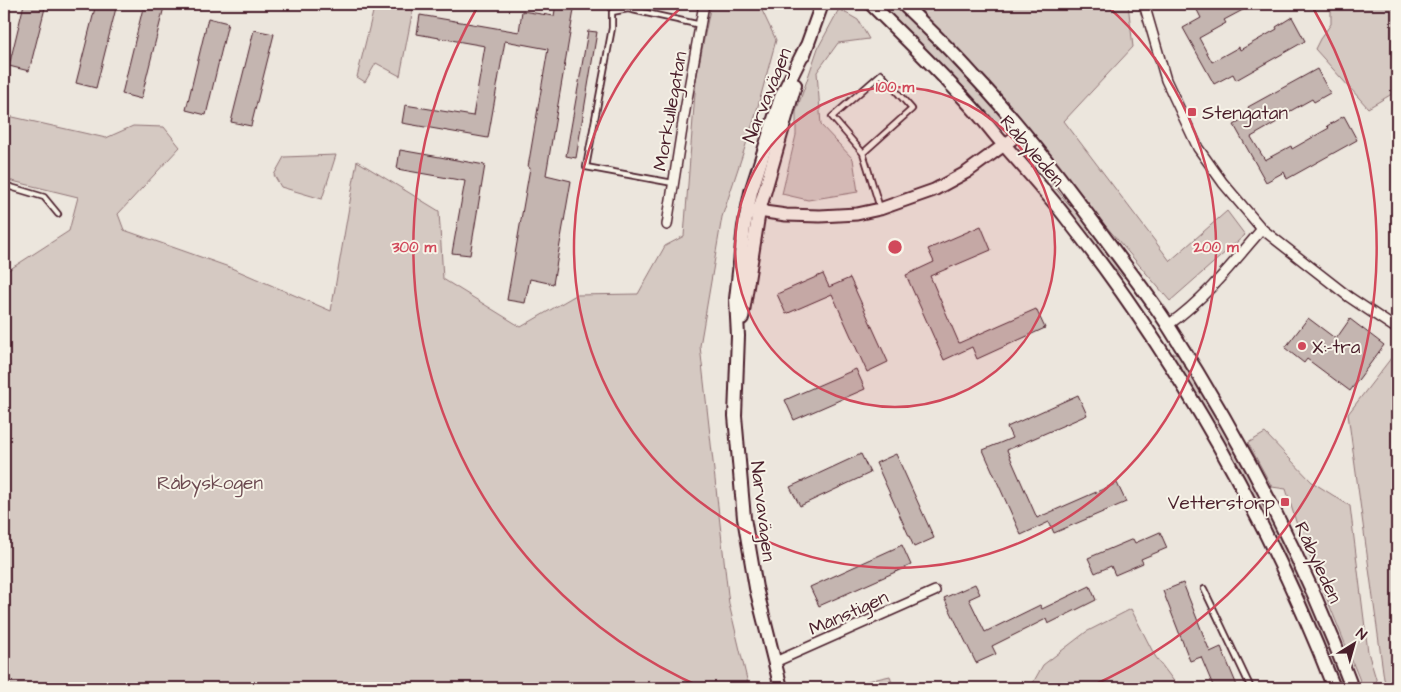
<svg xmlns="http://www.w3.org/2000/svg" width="1401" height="692" font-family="'Architects Daughter',sans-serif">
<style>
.green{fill:#d5c9c2;stroke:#907476}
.building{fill:#c4b5b0;stroke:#4a1f2b}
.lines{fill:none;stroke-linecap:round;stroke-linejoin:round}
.service-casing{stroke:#4a1f2b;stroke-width:8}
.minor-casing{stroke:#4a1f2b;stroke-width:12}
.tertiary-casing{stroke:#4a1f2b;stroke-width:15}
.secondary-casing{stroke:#4a1f2b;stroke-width:16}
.service{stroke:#f7f3e8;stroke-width:4.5}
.minor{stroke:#f7f3e8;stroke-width:9}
.tertiary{stroke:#f7f3e8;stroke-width:11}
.secondary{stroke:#f7f3e8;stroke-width:12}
.ring{fill:none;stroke:#d1495b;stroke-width:2.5}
.poi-dot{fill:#d1495b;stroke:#f7f3e8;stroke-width:2}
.labels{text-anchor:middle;stroke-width:4;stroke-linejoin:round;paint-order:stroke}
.street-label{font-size:19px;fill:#4a1f2b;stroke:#f7f3e8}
.poi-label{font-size:19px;fill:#4a1f2b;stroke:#f7f3e8;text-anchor:start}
.park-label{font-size:19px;fill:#6d4a51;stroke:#f7f3e8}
.centre{fill:#d1495b;stroke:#f7f3e8;stroke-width:2.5}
.ring-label{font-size:15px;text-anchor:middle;font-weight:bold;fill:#d1495b;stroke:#f7f3e8;stroke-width:4;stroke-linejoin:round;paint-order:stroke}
</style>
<rect width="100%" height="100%" fill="#ece6dd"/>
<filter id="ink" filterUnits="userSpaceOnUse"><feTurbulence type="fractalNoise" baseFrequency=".02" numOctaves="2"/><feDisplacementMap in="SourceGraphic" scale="10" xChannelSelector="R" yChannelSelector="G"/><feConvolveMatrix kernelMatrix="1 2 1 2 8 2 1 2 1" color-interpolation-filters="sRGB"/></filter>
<g filter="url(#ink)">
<g class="green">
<polygon points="375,4 414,4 400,76 376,63 365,82 357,77"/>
<polygon points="711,4 759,4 776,40 755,117 722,217 700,346 729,604 749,688 4,688 4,273 69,231 78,197 4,179 4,115 106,138 133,126 164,127 180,147 118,214 124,230 229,267 331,311 357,161 439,211 443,279 521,327 576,295 638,294 665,246 684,236 696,80"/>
<polygon points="880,4 894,4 934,44 1000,115 1003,120 1001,123 998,124 965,88"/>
<polygon points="916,4 1128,4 1133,47 1064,121 1170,261 1227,211 1245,235 1170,301"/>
<polygon points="1331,4 1397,4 1397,91 1368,108 1315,49 1320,39 1331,24"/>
<polygon points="839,9 858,20 869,39 838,43 817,72 821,125 853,159 858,192 808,200 782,194 796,135 796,112 818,48"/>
<polygon points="1021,149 1028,154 1067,202 1084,219 1126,277 1123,277 1106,259 1021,150"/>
<polygon points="336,155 322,199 281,187 274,175 284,157"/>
<path d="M1173 353H1177C1244 460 1301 571 1346 688H1340C1295 571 1237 462 1172 355Z"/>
<polygon points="1395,353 1397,353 1397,688 1388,688 1384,679 1348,414"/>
<polygon points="1265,433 1312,482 1350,506 1368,652 1376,679 1377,688 1363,688 1297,525 1286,489 1272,487 1248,443"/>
<polygon points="1131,609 1155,656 1179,688 1030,688 1043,665 1086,632"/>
<polygon points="890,676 893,688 837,688"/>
</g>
<g class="building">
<polygon points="24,4 46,4 29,71 9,66"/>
<polygon points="96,4 117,4 96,88 76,83"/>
<polygon points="144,4 164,7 141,99 122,94"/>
<polygon points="556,4 575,4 546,175 571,181 553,284 530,279 525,303 507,300 530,168 528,167 548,49 505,41 488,138 402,123 405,105 473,116 485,46 417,34 420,15 519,32 522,11 554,16"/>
<polygon points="1205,4 1254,4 1224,20 1226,23 1199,38 1212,62 1239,47 1240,50 1277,29 1276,27 1292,17 1305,41 1236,80 1233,74 1214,84 1183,28 1201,18 1196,8"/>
<polygon points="208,18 228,23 206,115 186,110"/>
<polygon points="254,30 274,34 251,126 231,122"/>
<polygon points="588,31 597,32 576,158 566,156"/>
<polygon points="1317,69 1330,93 1314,102 1312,99 1276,119 1277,122 1251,137 1265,160 1291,146 1292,149 1329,128 1327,126 1344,116 1357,140 1287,179 1284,172 1266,182 1234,125 1252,115 1248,107"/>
<polygon points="400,150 485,165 470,255 452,253 465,181 397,169"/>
<polygon points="981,226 991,250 930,276 959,343 1036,309 1045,328 977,359 972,347 944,360 906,275 934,262 928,249"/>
<polygon points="823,274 829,287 850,278 888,362 867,372 832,294 786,314 777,294"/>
<polygon points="1308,318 1336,339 1350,319 1384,345 1350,391 1307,359 1304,363 1285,348"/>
<polygon points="856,369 865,389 794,420 785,400"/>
<polygon points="1078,395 1087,415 1007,450 1037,518 1117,483 1126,502 1054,533 1049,522 1021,535 983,450 1012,438 1007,427"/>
<polygon points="861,454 870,473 800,506 790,487"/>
<polygon points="896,454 934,538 914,547 876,463"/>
<polygon points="1160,532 1167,548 1141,559 1143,563 1115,575 1111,566 1095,573 1088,558 1133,539 1135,543"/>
<polygon points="902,545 911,565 819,606 810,587"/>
<polygon points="1183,583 1210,652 1221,647 1238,688 1214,688 1201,657 1190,661 1163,591"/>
<polygon points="975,584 980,594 969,599 985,632 1040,605 1042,609 1090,586 1096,600 1048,624 1046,619 992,646 996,654 976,663 944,598"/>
</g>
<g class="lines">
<defs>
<g id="service">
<polyline points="863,153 832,117 881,74 912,109 863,153 880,208"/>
<polyline points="673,183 586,167 612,28 612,12 628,9 701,25"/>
<polyline points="4,185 44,197 58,214"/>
<polyline points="1204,589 1251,688"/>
</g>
<g id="minor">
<polyline points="1144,4 1166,80 1198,148 1223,183 1262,229 1349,297 1397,329"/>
<polyline points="667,225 684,116 704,4"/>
<path d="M1168 325C1205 299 1233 263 1262 229"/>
<polyline points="775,662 935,591"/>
</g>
<polyline id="tertiary" points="751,210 786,215 820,216 857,214 880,209 934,190 967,172 1022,132"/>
<g id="secondary">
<path d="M871 4C907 40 945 76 979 115 988 125 996 137 1006 147 1027 171 1049 195 1068 220 1178 360 1270 523 1334 688"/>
<path d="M903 4C927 27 951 50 973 75 1024 129 1069 189 1113 249 1132 275 1152 300 1169 327 1242 441 1305 561 1352 688"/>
<polyline points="804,54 822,4"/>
<polyline points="742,318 759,211 795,85"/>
<polyline points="781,688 756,588 744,518 735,416 738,336 736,299 744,227 751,192 781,97 806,47"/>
</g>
</defs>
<use href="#service" class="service-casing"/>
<use href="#minor" class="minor-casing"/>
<use href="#tertiary" class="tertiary-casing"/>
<use href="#secondary" class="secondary-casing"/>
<use href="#service" class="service"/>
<use href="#minor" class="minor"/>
<use href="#tertiary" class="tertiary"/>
<use href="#secondary" class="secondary"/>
</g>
</g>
<circle cx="895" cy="247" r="160" fill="#d1495b" fill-opacity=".12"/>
<g class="ring">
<circle cx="895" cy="247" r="160"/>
<path d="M1106 5A321 321 0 1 1 684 5"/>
<path d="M703 688A481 481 0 0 1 478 6M1312 6A481 481 0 0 1 1087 688"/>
</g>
<g class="poi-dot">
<rect x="1187" y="107" width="10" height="10" rx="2.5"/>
<circle cx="1302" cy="346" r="5"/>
<rect x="1280" y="497" width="10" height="10" rx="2.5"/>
</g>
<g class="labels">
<g class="street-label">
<text transform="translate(766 95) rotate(-68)" y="7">Narvavägen</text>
<text transform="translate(669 111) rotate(-80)" y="7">Morkullegatan</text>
<text transform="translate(1033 150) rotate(49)" y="7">Råbyleden</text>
<text transform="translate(764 511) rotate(83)" y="7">Narvavägen</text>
<text transform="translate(1319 562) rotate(65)" y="7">Råbyleden</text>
<text transform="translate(848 612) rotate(-24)" y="7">Månstigen</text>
</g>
<g class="poi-label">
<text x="1202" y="119">Stengatan</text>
<text x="1312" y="353">X:-tra</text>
<text x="1275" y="509" text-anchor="end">Vetterstorp</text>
</g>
<g class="park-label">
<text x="210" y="489">Råbyskogen</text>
</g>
</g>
<circle cx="895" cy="247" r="8" class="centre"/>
<g class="ring-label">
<text x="895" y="92">100 m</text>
<text x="1216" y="252">200 m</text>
<text x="414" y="252">300 m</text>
</g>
<rect width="1401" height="692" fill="none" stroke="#f7f3e8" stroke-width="20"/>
<rect x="10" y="10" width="1381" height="672" fill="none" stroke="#4a1f2b" stroke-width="2" filter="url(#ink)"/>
<g transform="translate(1354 644) rotate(37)" stroke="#f7f3e8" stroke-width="4" paint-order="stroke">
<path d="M0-4L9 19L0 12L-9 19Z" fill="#4a1f2b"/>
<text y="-8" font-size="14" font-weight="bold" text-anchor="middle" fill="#4a1f2b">N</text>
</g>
</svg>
